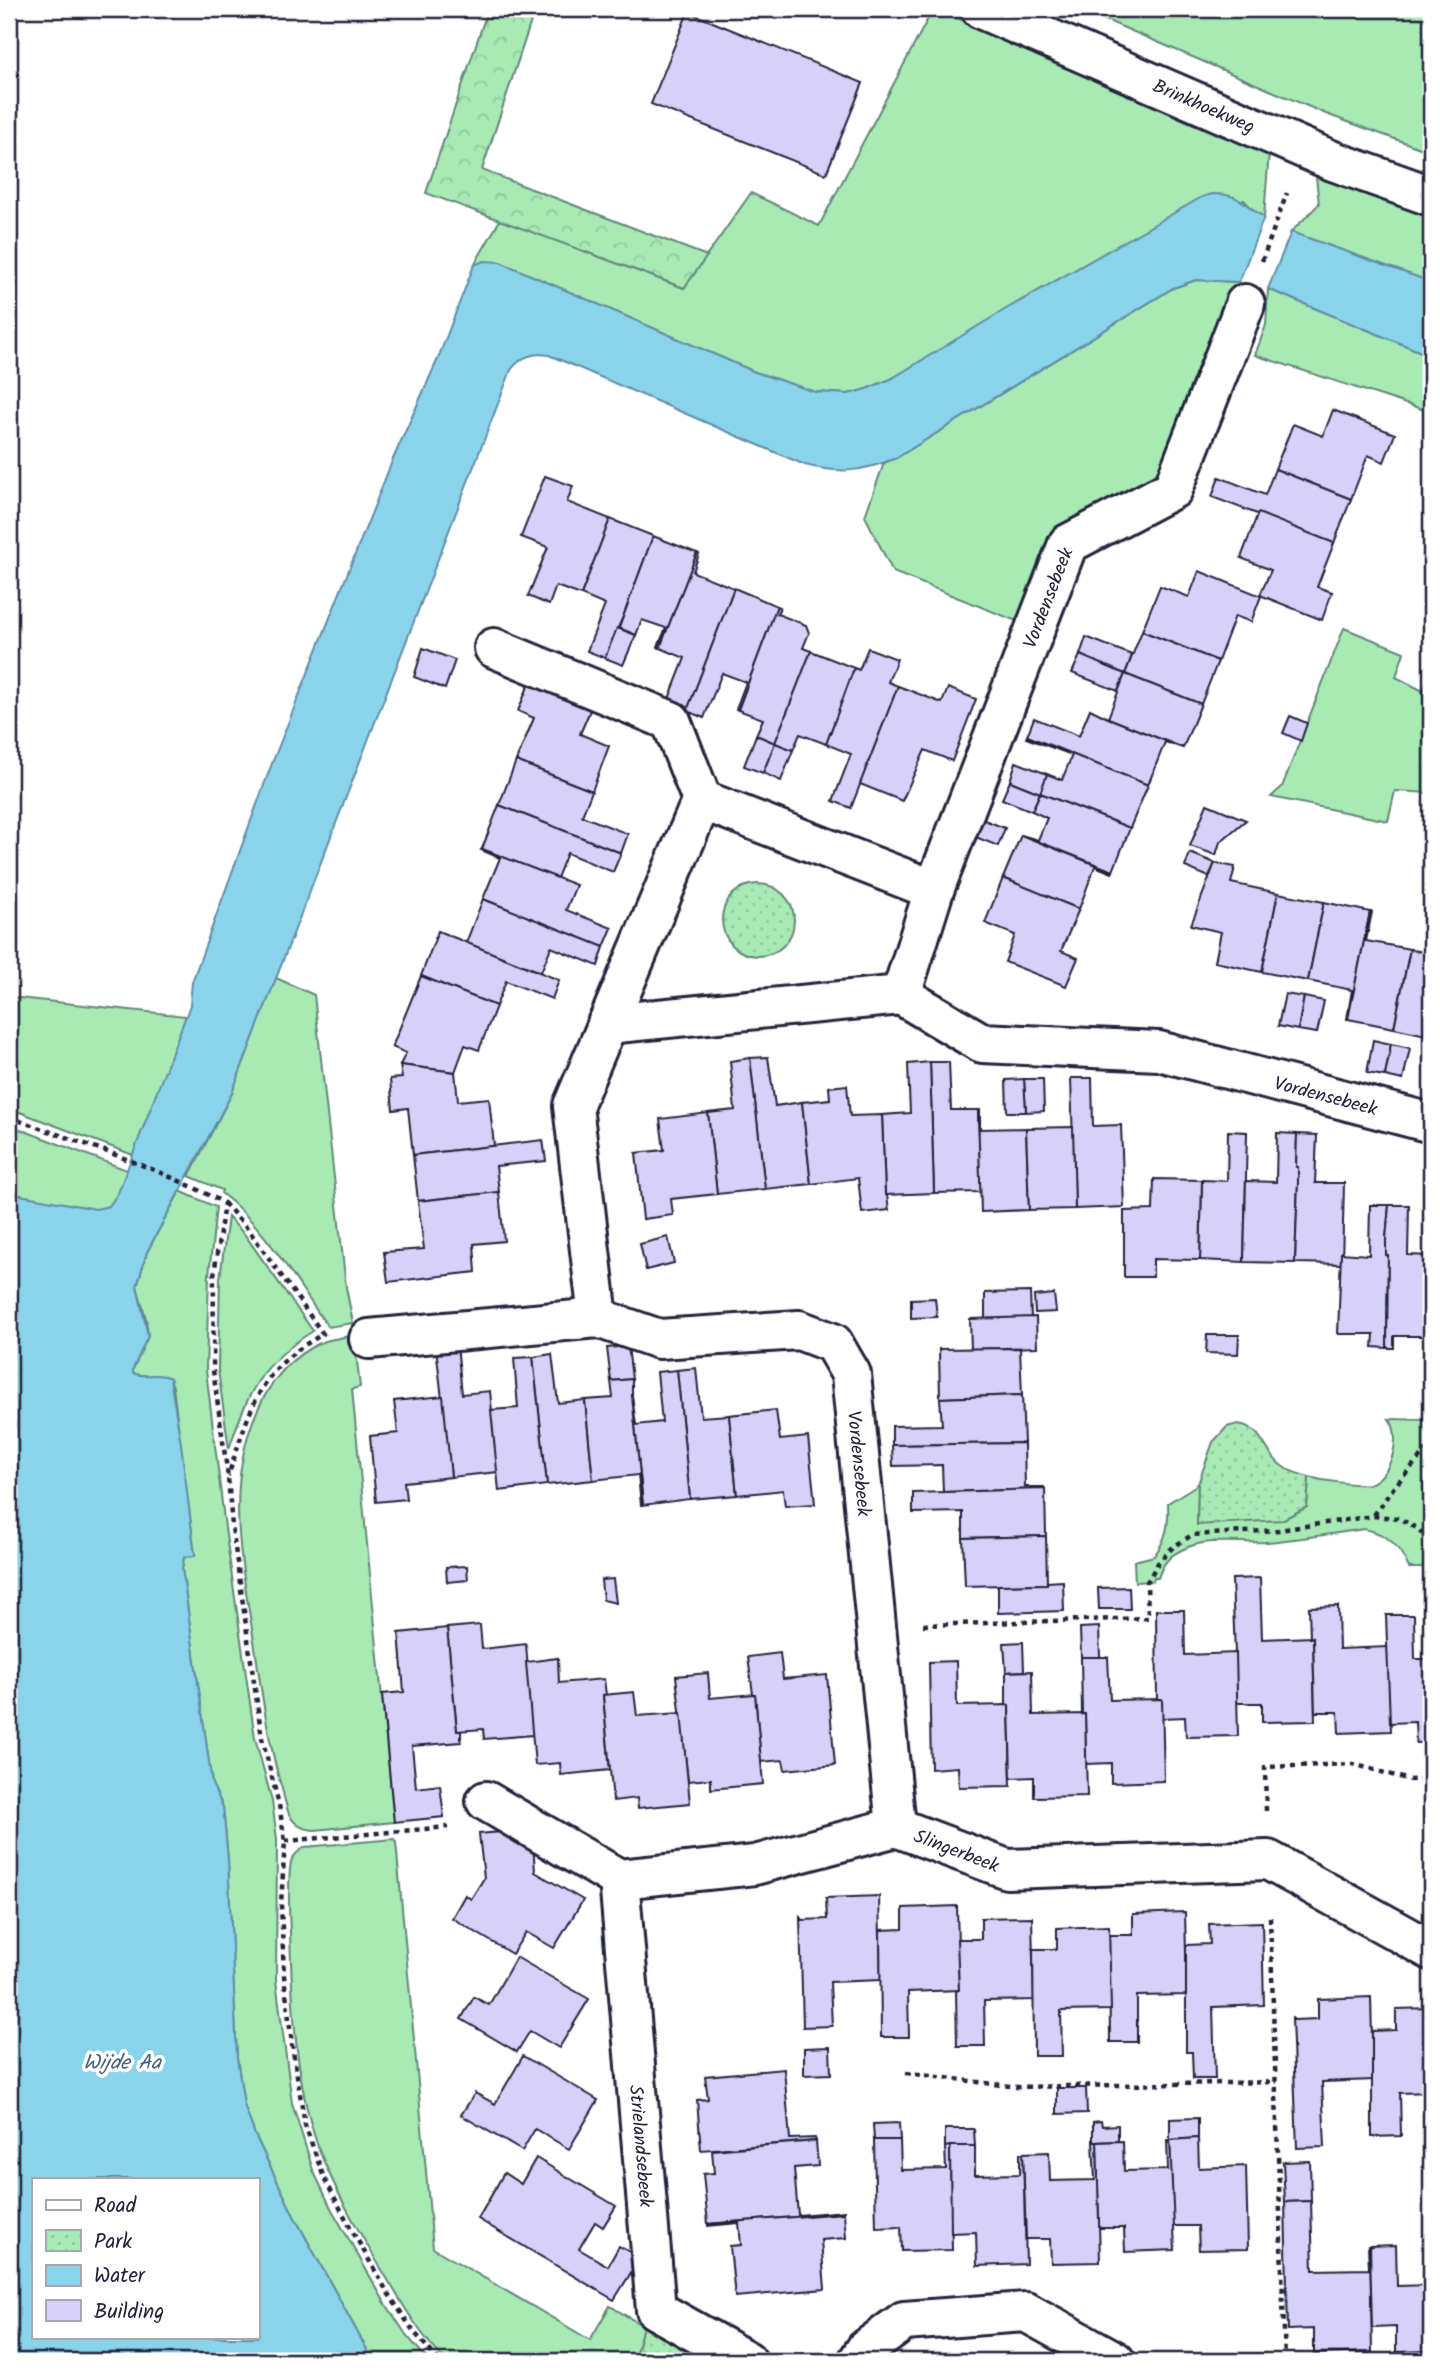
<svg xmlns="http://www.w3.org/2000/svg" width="1440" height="2370" font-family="Kalam,sans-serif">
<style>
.green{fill:#a7eab4;stroke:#648678;stroke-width:2}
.forest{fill:url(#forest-crowns);stroke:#648678;stroke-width:2}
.park{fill:url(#park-dots);stroke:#648678;stroke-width:2}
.water{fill:#8ad4eb;stroke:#608da5;stroke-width:2;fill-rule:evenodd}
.building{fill:#d7d1fa;stroke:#22223b;stroke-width:2}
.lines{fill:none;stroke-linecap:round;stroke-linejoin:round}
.street-casing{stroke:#22223b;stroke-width:44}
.path{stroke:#22223b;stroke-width:4.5;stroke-dasharray:5 5;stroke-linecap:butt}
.street{stroke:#fff;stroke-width:38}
.labels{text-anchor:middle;stroke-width:7;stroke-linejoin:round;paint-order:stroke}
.street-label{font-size:19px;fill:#22223b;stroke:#fff}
.water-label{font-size:21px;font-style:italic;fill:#466079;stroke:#fff}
</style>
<defs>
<pattern id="forest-crowns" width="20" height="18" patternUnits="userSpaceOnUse" patternTransform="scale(1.75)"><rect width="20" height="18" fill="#a7eab4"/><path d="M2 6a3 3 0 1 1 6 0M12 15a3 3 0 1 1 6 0" fill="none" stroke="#8fc89c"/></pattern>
<pattern id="park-dots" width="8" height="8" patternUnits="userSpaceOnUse" patternTransform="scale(1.75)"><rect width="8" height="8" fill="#a7eab4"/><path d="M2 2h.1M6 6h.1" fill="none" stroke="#8fc89c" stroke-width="1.8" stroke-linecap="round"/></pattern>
</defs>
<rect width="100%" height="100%" fill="#fff"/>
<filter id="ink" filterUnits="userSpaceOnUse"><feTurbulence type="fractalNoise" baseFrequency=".0143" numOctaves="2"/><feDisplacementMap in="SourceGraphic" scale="14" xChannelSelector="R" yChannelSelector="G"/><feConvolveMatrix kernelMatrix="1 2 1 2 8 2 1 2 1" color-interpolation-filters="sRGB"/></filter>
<g filter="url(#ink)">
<g class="green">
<polygon points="933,9 937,9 1218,135 1269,152 1264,217 1255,212 1244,200 891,379 864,390 848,394 815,392 755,372 500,262 474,265 500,220 684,288 751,193 819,226"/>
<polygon points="1080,9 1431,9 1431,152 1326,114"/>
<polygon points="1315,168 1431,213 1431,282 1291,232 1319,204"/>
<polygon points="1196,280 1239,282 1220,310 1226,323 1166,474 1055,532 1019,622 893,572 865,516 884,463 896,458 1173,288"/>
<polygon points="1268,289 1431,356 1431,412 1255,355 1266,325"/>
<polygon points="1344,628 1404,652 1396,677 1423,691 1431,671 1431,793 1395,791 1388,821 1271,797 1282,787"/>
<path d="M276 978 314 995 346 1287 353 1323 328 1327C296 1282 265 1226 221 1193L222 1190 189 1176 231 1095Z"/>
<polygon points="9,997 186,1016 133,1155 9,1108"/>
<path d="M9 1125 127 1170C123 1181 118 1202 106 1208 92 1214 28 1196 9 1193Z"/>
<path d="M180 1191 216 1207 209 1275 206 1370 225 1528 255 1738 272 1801 277 1839 276 1980 292 2103 313 2170 331 2208 384 2301 407 2336 429 2361H373L294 2216 255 2135 244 2105 237 2058 228 1860 223 1807 212 1785 182 1568 184 1557 195 1555 173 1387 170 1378C160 1376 140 1377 133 1373V1369L148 1336 146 1319 137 1286 147 1252Z"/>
<path d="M228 1217 245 1235 313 1331C260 1364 248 1392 229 1449L218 1370 220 1278Z"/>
<path d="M354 1335 360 1387 352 1389 394 1822 315 1830C303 1829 295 1826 289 1814 285 1804 283 1790 279 1779 268 1737 262 1696 256 1654 243 1568 220 1480 263 1399 276 1375 293 1356 318 1344 329 1338 343 1338 354 1335Z"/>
<path d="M1389 1419 1431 1420V1467L1427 1476 1425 1493 1427 1513 1431 1523V1568H1409C1399 1546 1389 1534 1364 1529 1332 1534 1300 1539 1267 1542 1242 1544 1210 1537 1186 1548 1171 1554 1163 1562 1158 1578H1154L1153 1581 1135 1582 1134 1561 1154 1556C1167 1539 1169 1524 1168 1503L1198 1484 1197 1525 1307 1507 1309 1477C1319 1480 1359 1486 1369 1484 1391 1478 1403 1436 1389 1419Z"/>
<path d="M394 1839 396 1842 433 2248 590 2340 610 2306 643 2326 639 2361H446C421 2337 403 2305 385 2275 362 2237 339 2198 322 2157 295 2090 292 2004 290 1932 289 1916 288 1877 291 1862 293 1855 299 1851 305 1847Z"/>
</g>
<polygon class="forest" points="488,9 535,9 482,170 707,256 684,288 426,193"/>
<g class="park">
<circle cx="758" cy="920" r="36"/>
<path d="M1238 1424C1263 1427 1264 1453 1282 1466 1290 1472 1300 1474 1309 1477L1307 1507 1282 1520 1197 1525 1198 1484 1213 1442 1227 1427Z"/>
<polygon points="643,2326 705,2361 634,2361"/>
</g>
<g class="water">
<path d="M1212 194C1242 194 1242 204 1264 217L1239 282 1196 280 1173 288 896 458C862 472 840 474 805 465L549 355C533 352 520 357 511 370L231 1095 147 1252 137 1286 148 1336 133 1369V1373C145 1379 157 1371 170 1378L181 1444 195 1556 184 1557 182 1568 212 1784 223 1807 228 1860 237 2058 244 2105 255 2135 294 2216 373 2361H9V1193L96 1209 109 1206 118 1193 186 1016 190 1005 192 982 271 766 393 459 437 361 474 265 484 261 500 262 755 372 815 392 848 394 864 390 891 379 1001 312 1202 197ZM33 2179H257V2337H33Z"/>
<polygon points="1291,232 1431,282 1431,356 1268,289"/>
</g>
<g class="building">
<polygon points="688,12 863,83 826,174 651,104"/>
<polygon points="1333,410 1395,434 1384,462 1368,455 1351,499 1275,469 1293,424 1323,436"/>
<polygon points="1275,469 1351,499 1334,543 1212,497 1219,477 1265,495"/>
<polygon points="545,476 573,486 567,502 610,519 581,595 556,586 549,605 528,596 548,547 521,537"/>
<polygon points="1258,513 1334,543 1317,587 1332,592 1322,620 1260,595 1271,570 1241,558"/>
<polygon points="610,519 653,536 625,612 605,658 587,651 605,605 581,595"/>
<polygon points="653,536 697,553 660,648 658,647 666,628 642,620 636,635 619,628"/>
<polygon points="697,553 699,554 693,572 734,588 687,711 667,704 685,658 660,648"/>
<polygon points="1199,571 1261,596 1251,622 1235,616 1218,661 1142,631 1160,586 1189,597"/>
<polygon points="734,588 777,606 738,710 736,709 746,682 722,673 704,718 687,711"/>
<polygon points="777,606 780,607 777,614 806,625 809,633 803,648 811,651 775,743 756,735 763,719 738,710"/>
<polygon points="617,628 636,635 623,665 605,658"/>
<polygon points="1142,631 1218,661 1201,704 1125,674"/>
<polygon points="1086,637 1132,655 1125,674 1080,655"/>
<polygon points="423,648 455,660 445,689 414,677"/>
<polygon points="868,648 897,659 888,682 898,686 851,808 833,801 851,754 826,744 854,668 859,670"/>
<polygon points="811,651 854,668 826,744 800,734 793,750 775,743"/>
<polygon points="1080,655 1125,674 1118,691 1072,673"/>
<polygon points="1125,674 1201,704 1183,748 1108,718"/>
<polygon points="529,684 591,708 580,734 609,746 592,791 516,761 534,718 518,711"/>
<polygon points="898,686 942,703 948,688 976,699 952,761 925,750 902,801 860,784"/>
<polygon points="1090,709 1108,718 1183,748 1165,742 1148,785 1027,736 1034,718 1079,736"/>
<polygon points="1290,716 1307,723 1301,741 1283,733"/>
<polygon points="756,735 775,743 763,773 744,766"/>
<polygon points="1027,736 1148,785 1130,828 1040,793 1047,774 1062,780 1072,755 1026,738"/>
<polygon points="775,743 793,750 781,781 763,773"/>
<polygon points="516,761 592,791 582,816 628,834 621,853 499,805"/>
<polygon points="1016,762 1047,774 1040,793 1010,781"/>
<polygon points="1010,781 1040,793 1032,811 1002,799"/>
<polygon points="1040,793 1130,828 1113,871 1021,835 1038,840 1047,818 1032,811"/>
<polygon points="1207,804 1246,820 1220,842 1216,855 1190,846"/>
<polygon points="499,805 621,853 613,872 567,853 557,878 482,849"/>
<polygon points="974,816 1005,828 998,846 968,834"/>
<polygon points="1021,835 1096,865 1113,871 1112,873 1095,866 1079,909 1003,878"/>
<polygon points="482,849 576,885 566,910 612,928 604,947 483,899 500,858 481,850"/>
<polygon points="1190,853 1215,863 1209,877 1185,867"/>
<polygon points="1215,863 1235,867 1231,883 1278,893 1262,972 1215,962 1221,932 1191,925"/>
<polygon points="1003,878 1079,909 1061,951 1078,958 1066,986 1005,962 1015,935 985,923"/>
<polygon points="1278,893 1324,902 1308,981 1262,972"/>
<polygon points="483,899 604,947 598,966 551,947 541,972 466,943"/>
<polygon points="1324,902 1370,912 1348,1019 1347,1019 1352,990 1308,981"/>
<polygon points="1370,912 1372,912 1366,941 1410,949 1394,1028 1348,1019"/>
<polygon points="438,931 559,980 552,999 506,981 496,1006 421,976"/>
<polygon points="1410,949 1431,954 1431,1036 1394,1028"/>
<polygon points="421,976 496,1006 479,1050 465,1045 455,1072 400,1065 406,1053 392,1047"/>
<polygon points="1285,994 1304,997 1298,1030 1278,1026"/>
<polygon points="1304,997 1324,1001 1317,1033 1298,1030"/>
<polygon points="1373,1040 1391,1044 1385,1076 1367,1073"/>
<polygon points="1391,1044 1410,1048 1403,1080 1385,1076"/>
<polygon points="768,1057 775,1106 802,1102 811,1184 765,1189 750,1058"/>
<polygon points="750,1058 765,1189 717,1194 708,1113 735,1110 730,1061"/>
<polygon points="930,1062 949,1062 951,1110 978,1110 981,1192 934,1193"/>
<polygon points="930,1062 934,1193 885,1195 882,1115 910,1113 908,1064"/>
<polygon points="400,1065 455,1072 458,1101 489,1098 494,1146 413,1155 408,1108 393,1110 390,1079 402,1078"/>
<polygon points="1071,1078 1092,1078 1093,1126 1121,1125 1124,1207 1075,1209"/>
<polygon points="1024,1079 1043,1079 1044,1111 1026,1112"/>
<polygon points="1024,1079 1026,1112 1007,1112 1006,1080"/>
<polygon points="847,1085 850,1116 882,1115 885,1195 887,1195 889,1210 862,1213 858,1178 811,1184 802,1102 830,1099 829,1087"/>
<polygon points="978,1110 980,1110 980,1129 1026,1128 1029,1210 981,1212"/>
<polygon points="708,1113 717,1194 671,1199 673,1215 643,1219 636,1153 664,1150 660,1119"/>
<polygon points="1073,1127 1075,1209 1029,1210 1026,1128"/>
<polygon points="1228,1131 1247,1132 1244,1262 1200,1260 1202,1180 1227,1181"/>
<polygon points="1277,1133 1297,1134 1296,1167 1298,1167 1298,1182 1295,1263 1244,1262 1246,1181 1276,1182"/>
<polygon points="1297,1134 1317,1135 1315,1183 1344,1183 1342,1264 1295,1263 1298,1182 1298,1167 1296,1167"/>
<polygon points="543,1140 546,1161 496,1166 499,1192 418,1201 413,1155"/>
<polygon points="1154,1179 1202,1180 1200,1260 1153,1259 1153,1277 1124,1277 1124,1211 1153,1210"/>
<polygon points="499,1192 504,1241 474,1244 476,1272 388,1282 384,1252 424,1249 418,1201"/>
<polygon points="1370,1205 1389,1205 1386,1239 1386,1255 1388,1255 1387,1348 1373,1347 1374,1334 1338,1334 1341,1253 1369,1255"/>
<polygon points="1389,1205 1409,1205 1408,1255 1431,1256 1431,1336 1394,1336 1394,1348 1387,1348 1388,1255 1386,1255 1386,1239"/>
<polygon points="668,1237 674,1263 646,1270 640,1244"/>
<polygon points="1030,1292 1031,1318 985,1319 985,1293"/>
<polygon points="1054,1294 1056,1312 1035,1313 1034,1296"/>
<polygon points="935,1298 937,1317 911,1318 911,1299"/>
<polygon points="1036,1317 1037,1347 971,1349 970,1319"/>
<polygon points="1207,1335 1239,1335 1238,1354 1206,1353"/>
<polygon points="457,1345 462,1394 490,1391 498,1472 451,1477 436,1347"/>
<polygon points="628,1346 632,1379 611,1381 607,1348"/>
<polygon points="1020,1348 1022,1395 940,1398 939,1349"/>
<polygon points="552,1354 558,1403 585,1400 593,1480 547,1485 533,1357"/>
<polygon points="533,1357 547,1485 499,1491 491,1410 518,1408 514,1358"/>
<polygon points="696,1368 701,1417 729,1415 737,1495 690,1499 677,1370"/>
<polygon points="677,1370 690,1499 643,1505 632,1396 636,1425 662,1422 657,1372"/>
<polygon points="632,1379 632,1396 643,1505 641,1505 638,1475 593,1480 585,1400 613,1398 611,1381"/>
<polygon points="1022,1395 1024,1443 892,1445 892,1426 942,1425 940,1398"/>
<polygon points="443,1396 451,1477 404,1482 406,1499 376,1502 370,1436 398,1433 394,1401"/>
<polygon points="776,1410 780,1440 808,1437 815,1504 785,1506 783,1490 737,1495 729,1415"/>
<polygon points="1024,1443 1025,1487 1044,1487 1045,1489 943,1492 942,1465 893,1466 892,1445"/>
<polygon points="1045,1489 1046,1536 963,1538 963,1512 913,1513 913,1493"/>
<polygon points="1046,1536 1047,1584 965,1586 963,1538"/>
<polygon points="467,1566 468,1580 447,1582 446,1567"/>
<polygon points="1260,1578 1262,1639 1313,1637 1315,1721 1262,1722 1262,1703 1237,1703 1232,1579"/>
<polygon points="613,1579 616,1603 603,1600 601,1580"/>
<polygon points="1063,1581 1064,1611 998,1613 998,1585 1047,1584 1047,1582"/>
<polygon points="1129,1587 1130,1609 1099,1609 1098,1588"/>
<polygon points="1338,1606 1339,1649 1388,1647 1391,1731 1339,1733 1338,1712 1315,1712 1313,1637 1310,1638 1309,1607"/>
<polygon points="1156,1610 1184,1610 1185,1655 1236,1653 1238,1736 1186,1737 1185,1717 1162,1718 1162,1699 1157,1699"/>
<polygon points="1386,1615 1414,1615 1415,1659 1431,1659 1431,1742 1416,1743 1415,1722 1390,1723"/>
<polygon points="480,1625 482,1649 526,1644 533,1735 484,1739 483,1729 457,1731 447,1628"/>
<polygon points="1099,1627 1100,1657 1081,1657 1080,1628"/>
<polygon points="447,1628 457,1731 461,1731 461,1742 412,1746 416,1788 440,1785 444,1817 394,1822 382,1694 404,1692 399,1633"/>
<polygon points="1023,1642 1024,1671 1006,1672 1004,1643"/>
<polygon points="780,1653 783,1679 827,1675 835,1765 785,1770 783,1760 761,1762 755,1694 753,1694 748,1657"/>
<polygon points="1081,1657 1108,1657 1110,1700 1162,1699 1164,1781 1111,1783 1111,1763 1086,1764 1085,1714 1082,1714"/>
<polygon points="558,1658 559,1683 604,1679 606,1695 603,1695 610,1770 561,1775 560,1763 535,1765 526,1662"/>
<polygon points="956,1661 957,1706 1009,1705 1011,1786 959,1787 958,1767 931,1769 929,1662"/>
<polygon points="1032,1671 1033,1715 1085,1714 1087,1796 1034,1797 1034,1777 1011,1778 1009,1705 1006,1704 1006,1672"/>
<polygon points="708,1673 710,1698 755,1694 763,1784 711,1789 711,1779 688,1781 676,1676"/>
<polygon points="634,1692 637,1716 681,1713 690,1803 638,1808 637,1798 613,1801 603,1695"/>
<polygon points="512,1831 533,1842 535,1872 583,1900 554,1948 526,1932 512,1954 452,1918 465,1895 471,1899 484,1878 479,1834"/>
<polygon points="879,1896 881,1980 830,1982 832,2026 803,2027 800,1917 802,1920 827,1919 826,1898"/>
<polygon points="957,1906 959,1990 908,1992 909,2037 881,2037 880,1930 903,1929 903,1908"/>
<polygon points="1185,1912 1187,1995 1137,1996 1137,2042 1110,2042 1109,1935 1133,1935 1133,1914"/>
<polygon points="1032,1917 1034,2000 984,2001 985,2046 957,2046 956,1991 959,1990 957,1939 981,1939 981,1918"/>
<polygon points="1262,1922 1264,2005 1213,2007 1215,2079 1193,2079 1192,2052 1186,2052 1186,1945 1210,1944 1209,1924"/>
<polygon points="1109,1926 1111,2010 1061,2011 1062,2056 1034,2056 1033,1949 1057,1949 1057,1928"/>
<polygon points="516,1957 589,1999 559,2048 530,2031 517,2052 461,2019 474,1997 489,2005"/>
<polygon points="1371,1997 1373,2080 1322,2082 1325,2147 1297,2148 1292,2018 1294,2020 1318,2019 1318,1999"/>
<polygon points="1431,2008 1431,2092 1400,2093 1401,2136 1372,2137 1372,2031 1396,2030 1396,2009"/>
<polygon points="830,2047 831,2074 804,2075 804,2048"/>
<polygon points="523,2056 598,2100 569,2149 535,2129 522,2151 461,2115 475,2093 495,2104"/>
<polygon points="784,2069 790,2139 815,2138 816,2141 701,2150 697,2100 708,2099 705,2076"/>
<polygon points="1057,2088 1086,2088 1087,2113 1057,2114"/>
<polygon points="1198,2118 1198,2138 1170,2140 1170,2119"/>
<polygon points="1101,2121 1102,2126 1118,2125 1118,2141 1093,2142 1093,2122"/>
<polygon points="899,2123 900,2140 874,2140 873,2124"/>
<polygon points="945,2129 974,2129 975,2146 945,2147"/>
<polygon points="1198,2138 1199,2168 1246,2166 1248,2249 1199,2250 1198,2226 1173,2226 1170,2140"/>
<polygon points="874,2140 900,2140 901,2170 946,2169 945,2147 950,2146 952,2250 902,2251 901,2227 876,2228"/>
<polygon points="1167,2140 1170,2140 1175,2250 1125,2252 1124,2228 1099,2228 1097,2142 1123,2141 1124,2171 1168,2170"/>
<polygon points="816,2141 818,2166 794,2168 798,2215 844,2211 844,2213 708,2224 703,2174 714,2173 712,2150"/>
<polygon points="1093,2142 1097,2142 1100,2262 1051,2263 1050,2239 1026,2239 1023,2153 1049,2152 1050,2181 1095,2180"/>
<polygon points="950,2146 975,2146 975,2175 1020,2174 1020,2153 1023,2153 1026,2264 977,2266 976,2232 951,2233"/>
<polygon points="536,2158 616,2206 603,2227 595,2222 579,2249 608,2266 619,2246 640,2258 614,2300 478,2219 504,2173 521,2184"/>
<polygon points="1310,2161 1311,2201 1285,2202 1283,2162"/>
<polygon points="1311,2201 1313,2270 1369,2269 1368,2246 1370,2246 1372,2352 1314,2354 1314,2329 1288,2330 1285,2202"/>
<polygon points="844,2213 846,2238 821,2240 825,2289 735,2297 730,2246 741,2245 739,2223 708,2226 708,2224"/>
<polygon points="1396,2245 1397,2286 1431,2285 1431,2351 1396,2352 1396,2327 1372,2328 1370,2246"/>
</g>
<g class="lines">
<defs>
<g id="street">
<path id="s1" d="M981 9 1333 161 1431 196"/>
<polyline points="494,648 671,721 702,800 573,1106 598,1318"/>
<polyline points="702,800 934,890"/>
<path id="s2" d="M901 995 982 1043 1159 1051 1431 1123"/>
<path id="s3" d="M607 1024 901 995 934 890 1068 544 1173 489 1245 304"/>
<path id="s4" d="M369 1339 598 1318 659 1339 799 1330 833 1343 851 1374 896 1827"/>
<path id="s5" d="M486 1801 619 1879 755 1865 896 1827 1007 1869 1268 1860 1431 1950"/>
<path id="s6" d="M619 1879 656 2310 747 2361"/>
<polyline points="858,2361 866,2349 904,2321 1026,2312 1115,2361"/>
</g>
</defs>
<use href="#street" class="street-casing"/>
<g class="path">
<polyline points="1262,261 1287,193"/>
<path d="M9 1117C81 1143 156 1166 224 1203L214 1275 213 1370 228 1477 232 1527 262 1738 279 1805 285 1841 281 1904 284 1976 292 2045 305 2125 324 2178 354 2234 388 2293 414 2332 439 2361"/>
<path d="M224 1203 248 1229 323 1334C307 1343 292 1353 279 1366 251 1395 241 1439 228 1476"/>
<polyline points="1374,1515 1394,1487 1431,1445"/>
<polyline points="923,1625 1148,1618 1147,1582 1158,1563 1173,1547 1192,1535 1279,1530 1373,1516 1399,1518 1418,1529 1431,1542"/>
<polyline points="1266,1811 1265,1767 1353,1764 1410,1780 1431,1779"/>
<polyline points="285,1841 448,1827"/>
<polyline points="1270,1917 1285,2361"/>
<polyline points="906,2073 1018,2087 1276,2082"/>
</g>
<use href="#street" class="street"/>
</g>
</g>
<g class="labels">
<g class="street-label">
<text dy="7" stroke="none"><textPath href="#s1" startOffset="243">Brinkhoekweg</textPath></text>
<text dy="7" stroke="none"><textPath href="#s3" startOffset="719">Vordensebeek</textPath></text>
<text dy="7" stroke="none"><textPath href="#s2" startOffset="444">Vordensebeek</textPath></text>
<text dy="7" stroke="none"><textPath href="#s4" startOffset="597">Vordensebeek</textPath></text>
<text dy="7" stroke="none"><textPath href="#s5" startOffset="502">Slingerbeek</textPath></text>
<text dy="7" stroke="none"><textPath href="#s6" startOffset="268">Strielandsebeek</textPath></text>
</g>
<g class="water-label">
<text x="122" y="2069">Wijde Aa</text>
</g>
</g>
<rect width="1440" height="2370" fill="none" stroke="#fff" stroke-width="35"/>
<rect x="18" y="18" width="1405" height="2335" fill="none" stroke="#22223b" stroke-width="2.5" filter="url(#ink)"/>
<rect x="32" y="2178" width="228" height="161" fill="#ffffff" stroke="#a7a7b1" stroke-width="2"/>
<rect x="46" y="2200" width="35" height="10" fill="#ffffff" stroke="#a7a7b1" stroke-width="2"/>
<text x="94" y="2212" font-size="21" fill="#22223b">Road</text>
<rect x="46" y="2230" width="35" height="21" fill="url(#park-dots)" stroke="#a7a7b1" stroke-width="2"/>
<text x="94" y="2248" font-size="21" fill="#22223b">Park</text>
<rect x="46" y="2265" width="35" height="21" fill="#8ad4eb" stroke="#a7a7b1" stroke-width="2"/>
<text x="94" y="2282" font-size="21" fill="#22223b">Water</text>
<rect x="46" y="2300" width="35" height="21" fill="#d7d1fa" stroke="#a7a7b1" stroke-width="2"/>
<text x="94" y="2318" font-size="21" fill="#22223b">Building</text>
</svg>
